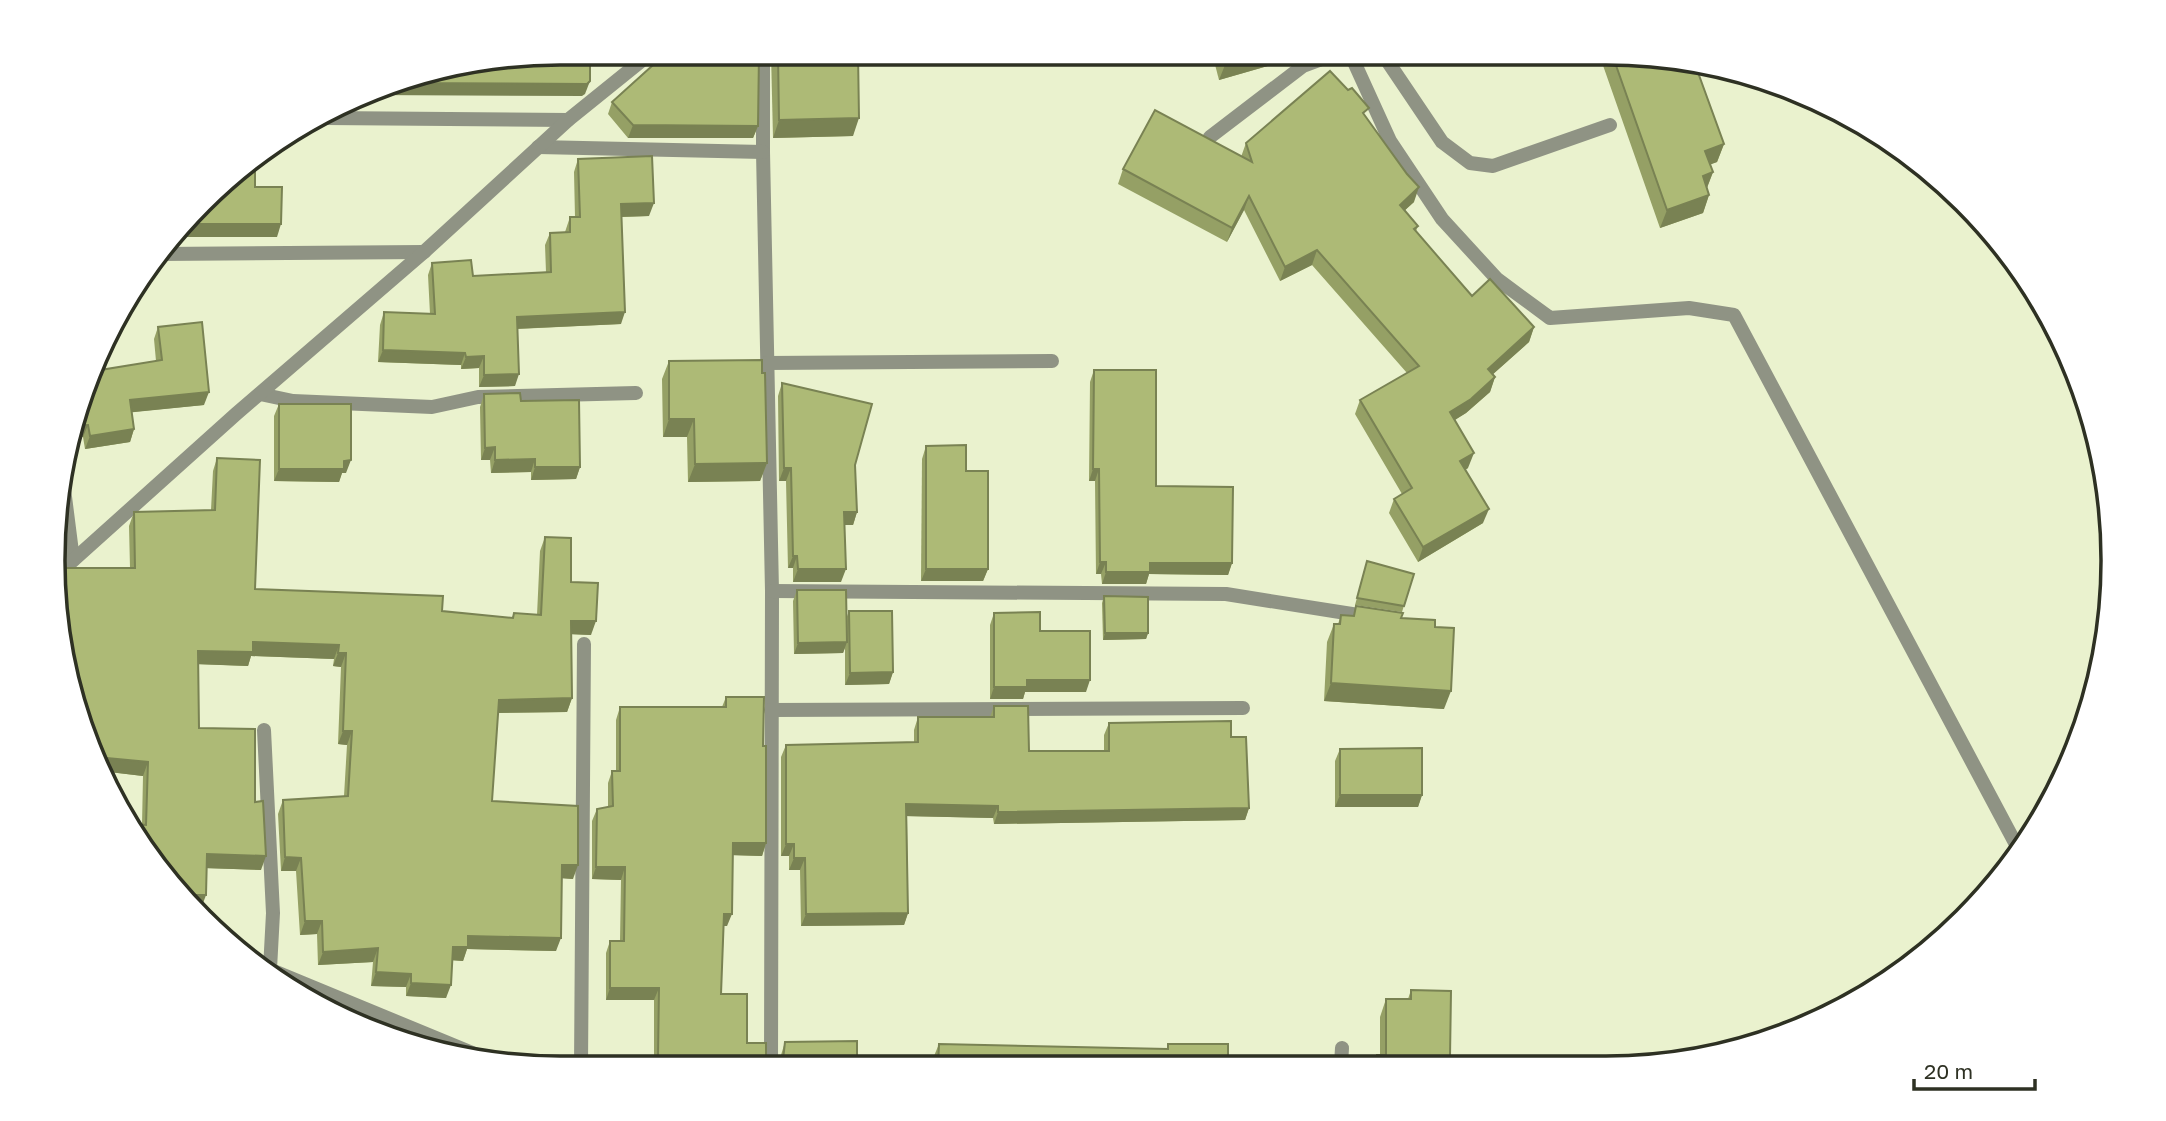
<svg xmlns="http://www.w3.org/2000/svg" width="2166" height="1121" font-family="'Golos Text',sans-serif">
<style>
.lines{fill:none;stroke-linecap:round;stroke-linejoin:round}
.minor{stroke:#8f9384;stroke-width:14}
.tertiary{stroke:#8f9384;stroke-width:14}
.wall{fill:#95a065}
.shaded-wall{fill:#798253}
.building{fill:#adba76;stroke:#798253;stroke-width:2}
.rim{fill:none;stroke:#2e3123;stroke-width:3.5}
</style>
<rect width="100%" height="100%" fill="#eaf2ce"/>
<g class="lines">
<g class="minor">
<polyline points="763,53 763,152 772,591 771,1067"/>
<polyline points="1350,53 1390,141 1442,219 1497,279 1550,318 1689,308 1734,315 2020,852"/>
<polyline points="1382,53 1442,142 1470,163 1493,166 1610,125"/>
<polyline points="325,118 568,120"/>
<polyline points="1210,137 1303,66 1338,53"/>
<polyline points="538,147 763,152"/>
<polyline points="161,254 424,252"/>
<polyline points="767,363 1052,361"/>
<polyline points="260,394 293,401 432,407 478,397 636,393"/>
<polyline points="62,473 73,560"/>
<polyline points="59,573 236,414 424,252 568,120 651,53"/>
<polyline points="772,591 1226,594 1371,617"/>
<polyline points="771,710 1243,708"/>
<polyline points="264,730 273,913 270,969"/>
<polyline points="1341,1065 1342,1048"/>
<polyline points="581,1067 584,644"/>
</g>
<polyline class="tertiary" points="271,970 494,1062"/>
</g>
<g class="wall">
<polygon points="657,53 759,53 758,126 753,138 628,138 608,114 612,102 654,64"/>
<polygon points="771,53 858,53 853,136 773,138"/>
<polygon points="1212,53 1279,53 1275,64 1219,80"/>
<polygon points="1599,54 1638,54 1688,70 1724,144 1717,162 1710,164 1713,172 1707,188 1709,195 1703,213 1660,228"/>
<polygon points="1366,117 1414,202 1404,211 1418,226 1416,231 1472,296 1534,327 1529,342 1493,374 1495,377 1490,392 1466,413 1454,420 1468,468 1465,470 1483,523 1418,562 1389,513 1394,499 1402,494 1355,414 1360,400 1407,373 1312,265 1280,281 1244,210 1227,242 1118,184 1123,169 1241,157 1246,143"/>
<polygon points="578,159 649,216 622,217 621,324 517,329 515,386 479,387 479,368 461,369 461,365 378,362 380,325 384,312 430,314 428,275 432,263 473,276 546,272 545,245 550,233 565,232 570,217 575,217 574,172"/>
<polygon points="158,327 204,405 132,412 134,429 130,442 85,449 83,437 69,438 91,366 100,370 156,361 154,339"/>
<polygon points="669,361 767,463 760,481 688,482 687,437 663,437 662,379"/>
<polygon points="1094,370 1156,486 1232,563 1228,575 1149,574 1146,584 1102,584 1101,574 1096,574 1095,481 1089,481 1090,382"/>
<polygon points="782,383 855,465 857,512 853,525 844,525 841,582 793,582 793,568 788,568 786,481 779,481 778,396"/>
<polygon points="484,394 521,401 580,467 576,479 531,480 531,472 491,473 490,460 481,460 480,407"/>
<polygon points="279,404 346,473 342,473 339,482 274,481 274,416"/>
<polygon points="926,446 966,471 988,569 983,581 921,581 922,459"/>
<polygon points="217,458 255,589 442,611 512,618 514,613 537,615 540,551 545,537 571,582 591,635 571,634 572,698 567,712 498,713 492,801 573,879 562,878 556,951 467,949 463,961 452,960 446,998 406,996 406,987 371,986 373,962 318,965 317,934 300,935 296,871 281,871 278,814 283,800 344,796 347,745 338,744 341,667 333,666 334,659 251,656 248,666 198,664 199,728 255,802 261,870 206,868 201,909 142,825 143,776 101,771 57,626 130,568 129,526 134,512 211,510 213,471"/>
<polygon points="1367,561 1414,574 1402,612 1355,605"/>
<polygon points="797,590 846,619 849,611 893,672 889,684 845,685 845,648 843,653 794,654 793,601"/>
<polygon points="1104,596 1148,633 1146,639 1103,640 1102,603"/>
<polygon points="1356,606 1435,627 1444,709 1324,701 1327,642 1334,624 1338,624 1341,615 1353,616"/>
<polygon points="994,613 1040,631 1086,692 1025,692 1023,699 990,699 990,625"/>
<polygon points="726,697 763,746 766,843 762,856 732,855 727,926 724,926 721,994 747,1043 766,1056 771,1063 780,1063 781,1055 785,1042 857,1066 654,1067 654,1000 606,1000 606,953 610,941 620,941 621,880 592,879 592,821 597,809 608,807 608,783 612,771 616,771 616,720 620,707 722,707"/>
<polygon points="994,706 1029,751 1104,751 1104,735 1109,723 1231,737 1249,808 1245,820 994,824 993,818 907,816 908,913 904,925 801,926 800,870 789,870 789,856 781,856 781,757 786,745 914,742 914,730 918,717 990,717"/>
<polygon points="1340,749 1422,795 1418,807 1335,807 1335,761"/>
<polygon points="1411,990 1450,1057 1475,1065 1373,1065 1377,1055 1380,1055 1380,1017 1386,999 1408,999"/>
<polygon points="939,1044 1167,1049 1168,1044 1228,1065 934,1066 934,1056"/>
</g>
<g class="shaded-wall">
<polygon points="1268,53 1279,53 1275,64 1219,80 1225,65"/>
<polygon points="590,81 585,94 582,96 368,95 391,83"/>
<polygon points="859,118 853,136 773,138 779,120"/>
<polygon points="633,125 758,126 753,138 628,138"/>
<polygon points="1724,144 1717,162 1699,169 1705,151"/>
<polygon points="1713,172 1706,190 1703,176"/>
<polygon points="1419,187 1414,202 1394,220 1400,205"/>
<polygon points="1709,195 1703,213 1660,228 1667,210"/>
<polygon points="1249,196 1244,210 1227,242 1232,228"/>
<polygon points="654,203 649,216 617,217 621,204"/>
<polygon points="189,224 281,224 277,237 177,237"/>
<polygon points="1317,250 1312,265 1280,281 1285,267"/>
<polygon points="625,312 621,324 512,329 517,317"/>
<polygon points="1534,327 1529,342 1482,384 1488,369"/>
<polygon points="383,350 465,353 461,365 378,362"/>
<polygon points="484,356 479,368 461,369 466,357"/>
<polygon points="519,374 515,386 479,387 484,375"/>
<polygon points="1495,377 1490,392 1466,413 1444,427 1450,412"/>
<polygon points="209,392 204,405 125,413 130,400"/>
<polygon points="669,419 694,419 687,437 663,437"/>
<polygon points="88,425 83,437 69,438 73,426"/>
<polygon points="134,429 130,442 85,449 90,436"/>
<polygon points="495,447 490,460 481,460 485,448"/>
<polygon points="1474,453 1468,468 1455,476 1460,461"/>
<polygon points="535,459 531,472 491,473 495,460"/>
<polygon points="351,460 346,473 342,473 339,482 274,481 279,469"/>
<polygon points="767,463 760,481 688,482 695,464"/>
<polygon points="535,467 580,467 576,479 531,480"/>
<polygon points="784,468 791,468 786,481 779,481"/>
<polygon points="1093,469 1099,469 1095,481 1089,481"/>
<polygon points="1489,509 1483,523 1418,562 1423,547"/>
<polygon points="844,512 857,512 853,525 839,525"/>
<polygon points="793,556 797,556 793,568 788,568"/>
<polygon points="1100,562 1106,562 1101,574 1096,574"/>
<polygon points="1150,563 1232,563 1228,575 1149,574 1146,584 1102,584 1106,572"/>
<polygon points="798,569 846,569 841,582 793,582"/>
<polygon points="926,569 988,569 983,581 921,581"/>
<polygon points="571,621 596,621 591,635 566,634"/>
<polygon points="1105,633 1148,633 1146,639 1103,640"/>
<polygon points="253,642 339,645 334,659 251,656 248,666 193,664 198,651"/>
<polygon points="847,642 843,653 794,654 798,643"/>
<polygon points="338,653 346,653 341,667 333,666"/>
<polygon points="893,672 889,684 845,685 850,673"/>
<polygon points="1027,680 1090,680 1086,692 1025,692 1023,699 990,699 994,687"/>
<polygon points="1331,683 1451,691 1444,709 1324,701"/>
<polygon points="572,698 567,712 494,713 499,700"/>
<polygon points="343,731 352,731 347,745 338,744"/>
<polygon points="96,757 148,762 143,776 101,771"/>
<polygon points="1340,795 1422,795 1418,807 1335,807"/>
<polygon points="906,804 998,806 993,818 902,816"/>
<polygon points="1249,808 1245,820 994,824 998,812"/>
<polygon points="733,843 766,843 762,856 728,855"/>
<polygon points="786,844 794,844 789,856 781,856"/>
<polygon points="207,854 266,856 261,870 202,868"/>
<polygon points="285,857 301,858 296,871 281,871"/>
<polygon points="794,858 805,858 800,870 789,870"/>
<polygon points="562,865 578,865 573,879 558,878"/>
<polygon points="596,867 625,867 621,880 592,879"/>
<polygon points="184,895 206,895 201,909 193,909"/>
<polygon points="908,913 904,925 801,926 806,914"/>
<polygon points="724,914 732,914 727,926 720,926"/>
<polygon points="305,921 322,921 317,934 300,935"/>
<polygon points="468,936 561,938 556,951 467,949 463,961 448,960 453,947"/>
<polygon points="378,948 373,962 318,965 323,952"/>
<polygon points="376,972 411,974 406,987 371,986"/>
<polygon points="411,983 451,985 446,998 406,996"/>
<polygon points="610,988 659,988 654,1000 606,1000"/>
<polygon points="658,1058 700,1058 697,1067 655,1067"/>
<polygon points="700,1062 711,1063 710,1067 698,1067"/>
</g>
<g class="building">
<polygon points="561,52 590,53 590,81 587,84 391,83 397,80"/>
<polygon points="659,53 759,53 758,126 633,125 612,102 663,56"/>
<polygon points="778,53 858,53 859,118 779,120"/>
<polygon points="1222,53 1268,53 1225,65"/>
<polygon points="1612,54 1638,54 1685,61 1688,70 1696,67 1724,144 1705,151 1713,172 1703,176 1709,195 1667,210"/>
<polygon points="1330,71 1348,90 1352,88 1369,108 1363,113 1407,174 1419,187 1400,205 1418,226 1414,229 1472,296 1490,279 1534,327 1488,369 1495,377 1471,399 1450,412 1474,453 1460,461 1489,509 1423,547 1394,499 1412,488 1360,400 1419,366 1317,250 1285,267 1249,196 1232,228 1123,169 1155,110 1252,162 1246,143"/>
<polygon points="652,156 654,203 621,204 625,312 517,317 519,374 484,375 484,356 466,357 465,353 383,350 384,312 435,314 432,263 471,260 473,276 551,272 550,233 570,232 570,217 580,217 578,159"/>
<polygon points="253,157 255,157 255,187 282,187 281,224 189,224"/>
<polygon points="202,322 209,392 130,400 134,429 90,436 88,425 73,426 92,364 98,363 100,370 162,360 158,327"/>
<polygon points="762,360 762,373 765,373 767,463 695,464 694,419 669,419 669,361"/>
<polygon points="1094,370 1156,370 1156,486 1233,487 1232,563 1150,563 1150,572 1106,572 1106,562 1100,562 1099,469 1093,469"/>
<polygon points="782,383 872,404 855,465 857,512 844,512 846,569 798,569 797,556 793,556 791,468 784,468"/>
<polygon points="520,393 521,401 579,400 580,467 535,467 535,459 495,460 495,447 485,448 484,394"/>
<polygon points="279,404 351,404 351,460 344,461 344,469 279,469"/>
<polygon points="966,445 966,471 988,471 988,569 926,569 926,446"/>
<polygon points="217,458 260,460 255,589 443,596 442,611 513,618 514,613 541,615 545,537 571,538 571,582 598,583 596,621 571,621 572,698 499,700 492,801 578,806 578,865 562,865 561,938 468,936 468,947 453,947 451,985 411,983 411,974 376,972 378,948 323,952 322,921 305,921 301,858 285,857 283,800 348,796 352,731 343,731 346,653 338,653 339,645 253,642 253,652 198,651 199,728 255,729 255,802 263,801 266,856 207,854 206,895 184,895 133,824 146,825 148,762 96,757 57,626 59,568 135,568 134,512 215,510"/>
<polygon points="1367,561 1414,574 1404,606 1357,598"/>
<polygon points="797,590 846,590 847,642 798,643"/>
<polygon points="1104,596 1148,597 1148,633 1105,633"/>
<polygon points="1356,606 1403,613 1401,618 1435,620 1435,627 1454,628 1451,691 1331,683 1334,624 1340,624 1341,615 1354,616"/>
<polygon points="849,611 892,611 893,672 850,673"/>
<polygon points="1040,612 1040,631 1090,631 1090,680 1027,680 1027,687 994,687 994,613"/>
<polygon points="726,697 764,697 763,746 766,746 766,843 733,843 732,914 724,914 721,994 747,994 747,1043 766,1043 766,1056 771,1063 780,1063 783,1060 785,1042 857,1041 857,1066 711,1067 711,1063 700,1062 700,1058 658,1058 659,988 610,988 610,941 624,941 625,867 596,867 597,809 613,806 612,771 620,771 620,707 726,707"/>
<polygon points="994,706 1028,706 1029,751 1109,751 1109,723 1231,721 1231,737 1246,737 1249,808 998,812 998,806 906,804 908,913 806,914 805,858 794,858 794,844 786,844 786,745 918,742 918,717 994,717"/>
<polygon points="1422,748 1422,795 1340,795 1340,749"/>
<polygon points="1411,990 1451,991 1450,1057 1475,1057 1475,1065 1377,1065 1377,1055 1386,1055 1386,999 1411,999"/>
<polygon points="939,1044 1168,1049 1168,1044 1228,1044 1228,1065 938,1066"/>
</g>
<path d="M0 0H2166V1121H0ZM560 65H1606A495 495 0 0 1 2101 560V561A495 495 0 0 1 1606 1056H560A495 495 0 0 1 65 561V560A495 495 0 0 1 560 65Z" fill="#fff" fill-rule="evenodd"/>
<path class="rim" d="M560 65H1606A495 495 0 0 1 2101 560V561A495 495 0 0 1 1606 1056H560A495 495 0 0 1 65 561V560A495 495 0 0 1 560 65Z"/>
<path d="M1914 1079v10h121v-10" fill="none" stroke="#2e3123" stroke-width="3.5"/>
<text x="1924" y="1079" font-size="21" fill="#2e3123" stroke="#ffffff" stroke-width="5" paint-order="stroke">20 m</text>
</svg>
